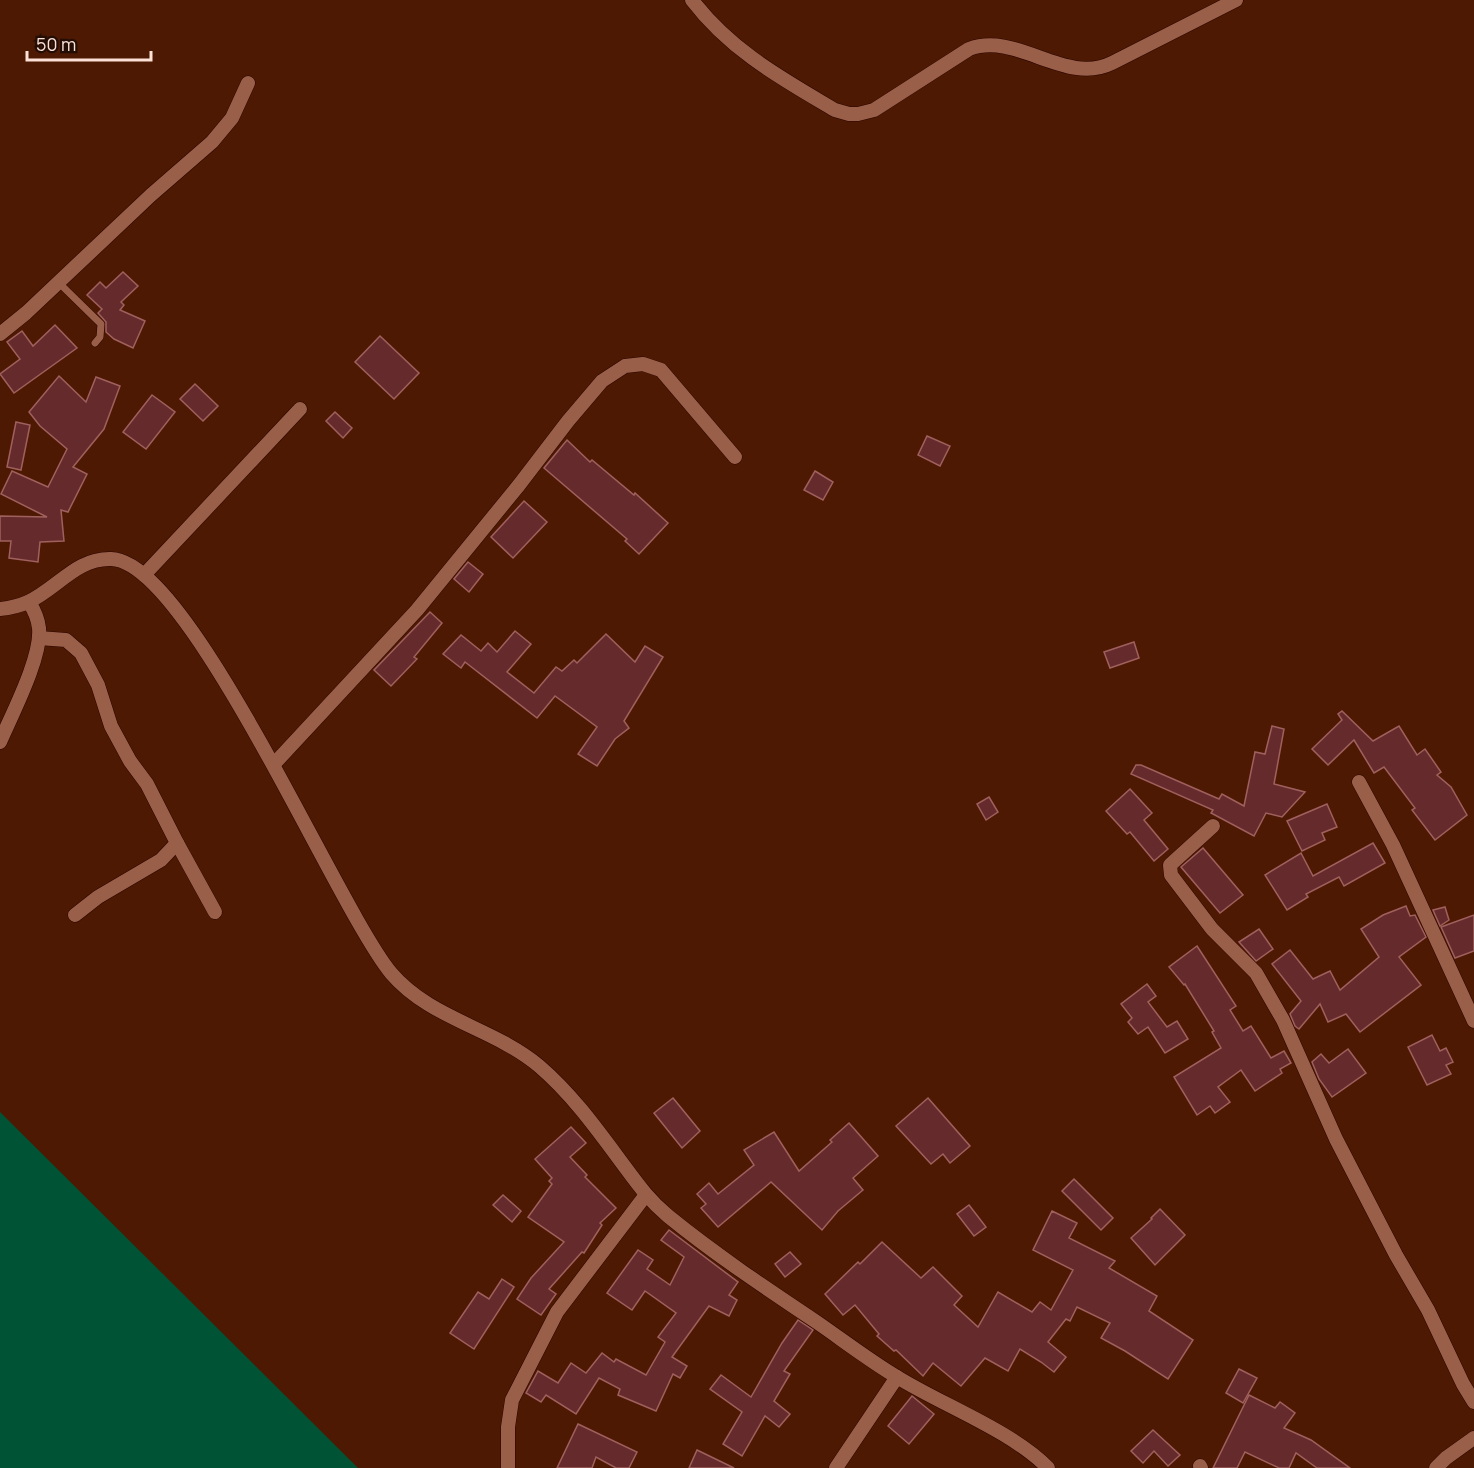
<svg xmlns="http://www.w3.org/2000/svg" width="1474" height="1468" font-family="Manrope,sans-serif">
<style>
.green{fill:#015336}
.building{fill:#652b2c;stroke:#a0605e;stroke-width:1.5}
.lines{fill:none;stroke-linecap:round;stroke-linejoin:round}
.service-casing{stroke:#2b0500;stroke-width:8}
.minor-casing{stroke:#2b0500;stroke-width:15}
.service{stroke:#9a5f49;stroke-width:7}
.minor{stroke:#9a5f49;stroke-width:14}
</style>
<rect width="100%" height="100%" fill="#4d1903"/>
<polygon class="green" points="0,1112 358,1468 0,1468"/>
<g class="building">
<polygon points="123,272 138,286 121,302 124,305 120,310 145,321 133,348 114,339 106,332 106,322 98,313 102,309 87,295 100,282 106,288"/>
<polygon points="55,325 77,348 14,393 0,374 20,359 7,342 22,331 33,346"/>
<polygon points="380,336 419,373 394,399 355,362"/>
<polygon points="59,376 86,402 96,377 120,386 104,429 73,467 87,474 68,512 61,510 64,541 40,542 38,562 9,558 11,541 0,541 0,516 47,517 1,494 12,471 48,487 67,449 40,426 29,412"/>
<polygon points="195,384 218,406 203,421 180,399"/>
<polygon points="152,395 175,412 146,449 123,432"/>
<polygon points="335,412 352,428 343,438 326,421"/>
<polygon points="16,422 30,425 21,470 7,467"/>
<polygon points="927,436 950,446 940,466 918,455"/>
<polygon points="567,440 590,462 592,460 634,495 635,493 668,523 639,554 625,541 627,539 544,468"/>
<polygon points="815,471 833,482 823,500 804,490"/>
<polygon points="524,501 547,522 513,558 491,537"/>
<polygon points="468,562 483,574 469,592 454,579"/>
<polygon points="430,612 442,623 414,657 417,659 391,686 374,670"/>
<polygon points="515,631 531,644 507,672 534,693 556,667 562,671 574,660 577,663 606,634 635,662 645,646 663,657 624,721 629,728 615,739 597,766 578,754 597,727 555,696 537,718 465,662 461,668 443,654 461,635 481,651 488,643 497,652"/>
<polygon points="1134,642 1139,658 1110,668 1104,652"/>
<polygon points="1342,711 1373,741 1399,726 1417,755 1425,749 1441,772 1437,775 1451,787 1467,815 1435,840 1412,810 1415,808 1384,767 1374,773 1354,740 1328,765 1312,749 1342,720 1338,714"/>
<polygon points="1272,726 1284,729 1274,784 1305,792 1282,817 1266,813 1254,836 1211,813 1213,810 1131,774 1136,765 1141,765 1219,799 1222,794 1244,806 1255,752 1265,754"/>
<polygon points="1130,789 1152,813 1144,820 1168,849 1154,861 1130,832 1127,834 1106,811"/>
<polygon points="989,797 998,812 986,820 977,804"/>
<polygon points="1327,804 1337,827 1322,833 1325,840 1302,851 1287,821"/>
<polygon points="1373,843 1385,863 1344,886 1339,877 1306,894 1308,897 1287,910 1265,875 1301,853 1313,876"/>
<polygon points="1203,848 1243,895 1220,913 1181,867"/>
<polygon points="1406,906 1410,916 1415,915 1426,937 1399,957 1421,985 1360,1032 1346,1014 1328,1022 1320,1004 1299,1029 1295,1026 1290,1014 1301,1001 1272,964 1290,950 1313,979 1330,971 1340,990 1379,957 1361,929 1383,915"/>
<polygon points="1445,907 1449,920 1440,926 1433,910"/>
<polygon points="1474,915 1474,951 1455,958 1441,927"/>
<polygon points="1259,929 1273,949 1256,961 1239,942"/>
<polygon points="1197,946 1236,1006 1230,1010 1243,1031 1251,1026 1271,1058 1284,1051 1291,1063 1280,1069 1282,1073 1255,1091 1241,1070 1218,1087 1230,1102 1215,1113 1210,1106 1197,1115 1174,1077 1221,1048 1212,1032 1214,1031 1185,984 1184,985 1169,967"/>
<polygon points="1147,984 1156,996 1148,1002 1167,1027 1177,1021 1188,1039 1165,1053 1148,1027 1138,1034 1128,1022 1132,1018 1121,1004"/>
<polygon points="1432,1035 1440,1051 1446,1048 1453,1062 1446,1065 1451,1074 1427,1085 1408,1047"/>
<polygon points="1348,1049 1366,1073 1332,1097 1319,1079 1312,1062 1321,1054 1329,1063"/>
<polygon points="673,1098 700,1131 682,1148 654,1113"/>
<polygon points="928,1098 970,1146 950,1163 943,1154 931,1164 896,1126"/>
<polygon points="849,1123 878,1156 853,1178 863,1190 838,1211 822,1230 771,1182 718,1227 701,1208 706,1204 697,1194 709,1183 718,1194 754,1165 744,1150 774,1132 799,1171 832,1142 830,1140"/>
<polygon points="571,1127 586,1143 570,1157 587,1175 585,1177 616,1208 600,1223 602,1225 584,1253 582,1252 549,1289 556,1294 541,1315 517,1299 531,1278 564,1242 528,1217 552,1184 549,1181 552,1178 535,1159"/>
<polygon points="1074,1179 1113,1218 1101,1230 1062,1191"/>
<polygon points="503,1195 521,1211 512,1222 493,1205"/>
<polygon points="969,1205 986,1227 974,1236 957,1214"/>
<polygon points="1160,1209 1185,1235 1155,1265 1131,1238 1152,1219 1151,1218"/>
<polygon points="1052,1211 1077,1223 1069,1238 1115,1261 1109,1268 1157,1296 1149,1311 1193,1340 1168,1379 1125,1351 1101,1338 1110,1323 1077,1307 1070,1321 1066,1319 1048,1342 1066,1357 1054,1372 1041,1362 1020,1349 1008,1371 985,1358 961,1386 933,1363 923,1376 896,1350 894,1351 877,1336 879,1334 855,1305 843,1315 825,1294 858,1262 860,1264 882,1242 921,1278 933,1267 962,1296 954,1305 978,1327 998,1292 1032,1312 1040,1302 1051,1310 1073,1270 1033,1250"/>
<polygon points="669,1230 738,1282 729,1295 737,1300 729,1316 709,1306 672,1357 687,1366 680,1378 673,1374 656,1411 618,1395 620,1389 599,1378 576,1414 546,1395 541,1402 526,1393 538,1371 558,1383 571,1363 586,1373 602,1353 614,1362 616,1359 646,1375 665,1342 658,1337 676,1313 645,1291 632,1310 607,1293 638,1250 653,1260 647,1269 670,1285 684,1257 661,1240"/>
<polygon points="790,1252 801,1264 785,1277 775,1264"/>
<polygon points="502,1279 514,1287 474,1349 450,1333 478,1292 489,1299"/>
<polygon points="798,1320 813,1330 784,1371 790,1374 774,1401 790,1414 779,1427 765,1416 742,1456 723,1444 742,1412 710,1389 721,1375 751,1397 782,1343"/>
<polygon points="1239,1369 1257,1378 1243,1403 1226,1393"/>
<polygon points="1249,1395 1275,1408 1280,1402 1295,1413 1284,1428 1311,1440 1350,1468 1317,1468 1296,1453 1289,1468 1279,1468 1245,1452 1237,1468 1213,1468"/>
<polygon points="912,1396 934,1414 909,1444 888,1426"/>
<polygon points="578,1424 637,1452 629,1468 616,1468 596,1457 592,1468 557,1468"/>
<polygon points="1153,1430 1180,1455 1168,1466 1154,1451 1143,1463 1131,1451"/>
<polygon points="697,1450 734,1468 689,1468"/>
</g>
<g class="lines">
<defs>
<polyline id="service" points="59,283 101,324 100,337 95,343"/>
<g id="minor">
<path d="M692 0C731 51 781 78 835 110L849 114H858L874 110 969 49C1017 31 1065 86 1112 63L1236 0"/>
<polyline points="0,334 26,313 151,195 212,142 232,118 248,83"/>
<polyline points="144,575 300,409"/>
<path d="M0 609C10 608 19 606 28 602 58 588 76 558 111 559 190 561 336 906 391 973 430 1019 494 1028 539 1066 573 1095 599 1132 625 1167 639 1186 650 1201 668 1216 716 1255 767 1289 818 1323 844 1341 870 1361 897 1377 942 1405 1012 1431 1048 1468"/>
<polyline points="39,638 66,640 81,653 98,685 111,726 130,761 147,784 177,843 161,860 98,897 75,915"/>
<path d="M0 742C12 714 42 657 39 628 38 618 34 610 29 602"/>
<polyline points="274,764 417,610 519,485 568,421 602,381 625,366 643,364 661,370 735,457"/>
<polyline points="1359,782 1393,845 1474,1021"/>
<polyline points="1213,826 1170,865 1171,875 1212,929 1256,973 1283,1020 1336,1139 1396,1255 1428,1310 1463,1384 1474,1402"/>
<polyline points="177,843 215,912"/>
<polyline points="1200,1466 1201,1468"/>
<polyline points="508,1468 508,1427 512,1400 557,1312 645,1196"/>
<polyline points="836,1468 897,1377"/>
<polyline points="1436,1468 1446,1458 1474,1438"/>
</g>
</defs>
<use href="#service" class="service-casing"/>
<use href="#minor" class="minor-casing"/>
<use href="#service" class="service"/>
<use href="#minor" class="minor"/>
</g>
<path d="M27 51v9h124v-9" fill="none" stroke="#fde1d7" stroke-width="3"/>
<text x="36" y="51" font-size="18" fill="#fde1d7" stroke="#240d05" stroke-width="4.5" paint-order="stroke">50 m</text>
</svg>
